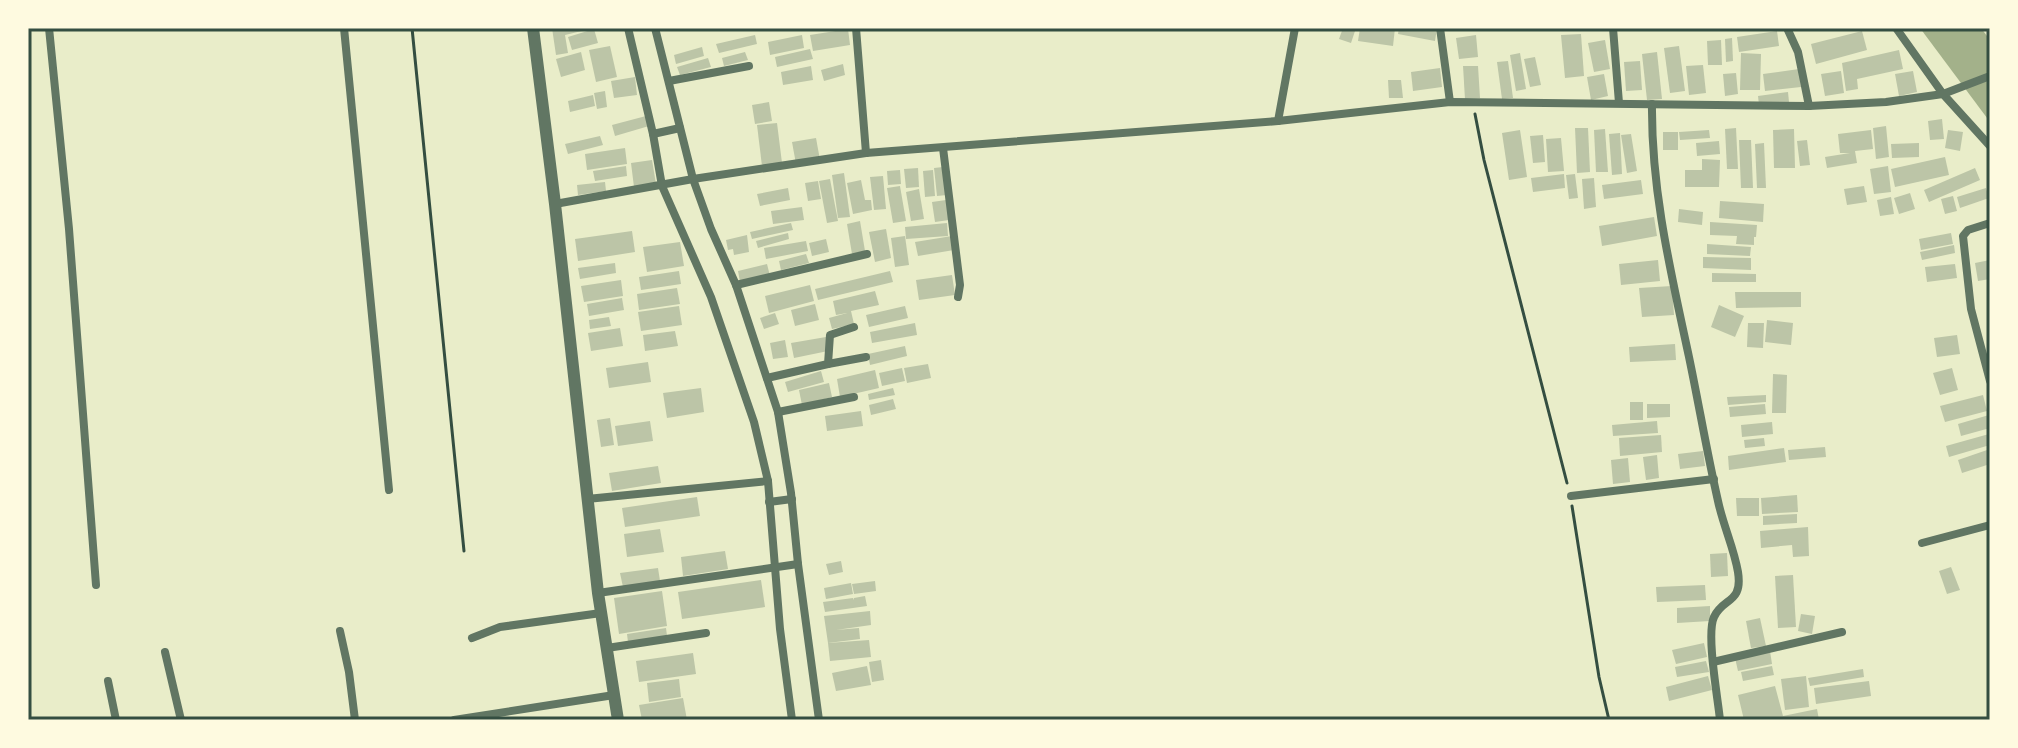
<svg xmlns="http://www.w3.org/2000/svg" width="2018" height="748" font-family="'Source Sans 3',sans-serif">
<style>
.water{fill:#a3b18a}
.building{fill:#bcc5a7}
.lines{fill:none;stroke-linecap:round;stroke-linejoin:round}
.path{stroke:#344e41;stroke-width:3}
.minor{stroke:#617663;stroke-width:8}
.tertiary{stroke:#617663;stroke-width:12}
.neatline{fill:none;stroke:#344e41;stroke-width:3}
</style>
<rect width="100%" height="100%" fill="#e9edc9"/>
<polygon class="water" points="1920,28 1981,28 1990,40 1990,122"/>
<g class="building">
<polygon points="552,28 590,28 590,29 565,35 568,53 556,55"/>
<polygon points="1343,28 1356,28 1351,43 1339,39"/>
<polygon points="1360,28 1395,28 1393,46 1358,41"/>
<polygon points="1399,28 1437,28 1435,41 1398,34"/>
<polygon points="594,29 598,43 572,50 568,37"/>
<polygon points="848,29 850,45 813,51 810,35"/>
<polygon points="1777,31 1779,46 1739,52 1737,37"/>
<polygon points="1862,31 1867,50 1816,64 1811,44"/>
<polygon points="1581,34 1584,76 1565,78 1561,35"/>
<polygon points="755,35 757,44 719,53 716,44"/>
<polygon points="802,35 804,48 770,55 768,42"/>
<polygon points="1476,35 1478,57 1459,59 1456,38"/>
<polygon points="1732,38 1733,61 1726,62 1725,39"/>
<polygon points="1605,40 1610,69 1594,72 1588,43"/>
<polygon points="1721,40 1722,65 1708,65 1707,41"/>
<polygon points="610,46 617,77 596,82 589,50"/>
<polygon points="1679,46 1685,91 1670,93 1664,48"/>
<polygon points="702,47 704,56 676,64 674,55"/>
<polygon points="810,49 813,59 777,67 775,57"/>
<polygon points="1899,50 1903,69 1857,79 1858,89 1846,91 1842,63"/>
<polygon points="581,52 585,70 561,77 556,59"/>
<polygon points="745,52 748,60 724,66 722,58"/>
<polygon points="1657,52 1662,99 1647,100 1642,54"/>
<polygon points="1520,53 1526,89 1516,91 1510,55"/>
<polygon points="1741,53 1761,54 1760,90 1740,90"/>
<polygon points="1535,57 1541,85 1530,87 1524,59"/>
<polygon points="708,58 711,67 680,75 677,67"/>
<polygon points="1508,61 1513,98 1502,99 1497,62"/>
<polygon points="1640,61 1642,90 1626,91 1624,62"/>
<polygon points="843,64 845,75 824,81 821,70"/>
<polygon points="1703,65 1706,93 1689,95 1686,66"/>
<polygon points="811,66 813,80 783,85 781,72"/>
<polygon points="1463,66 1478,66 1480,98 1465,99"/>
<polygon points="1440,68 1442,87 1413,91 1411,72"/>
<polygon points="1799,69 1801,87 1765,91 1763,74"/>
<polygon points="1841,71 1844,93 1825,96 1821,74"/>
<polygon points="1913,71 1917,92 1899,96 1895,74"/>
<polygon points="1736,73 1738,94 1725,96 1723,74"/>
<polygon points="1604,74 1608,96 1591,100 1587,77"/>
<polygon points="635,77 637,95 614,98 611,81"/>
<polygon points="1388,80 1401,80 1403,98 1389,98"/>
<polygon points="605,91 607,107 597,109 594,93"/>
<polygon points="1788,92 1789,102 1759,105 1758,96"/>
<polygon points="593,95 595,106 570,112 568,101"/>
<polygon points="769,102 772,121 755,124 752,105"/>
<polygon points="646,116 649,126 615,136 612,125"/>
<polygon points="1942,119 1944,139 1930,140 1928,121"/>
<polygon points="777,123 782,163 762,166 757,125"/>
<polygon points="1886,126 1889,157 1876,159 1873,128"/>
<polygon points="1575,128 1588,128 1590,172 1577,173"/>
<polygon points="1736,128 1738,169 1727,169 1725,129"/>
<polygon points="1605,129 1608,172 1596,172 1594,130"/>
<polygon points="1794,129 1795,168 1774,168 1773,130"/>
<polygon points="1520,130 1527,177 1509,180 1502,133"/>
<polygon points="1709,130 1710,138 1680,140 1679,132"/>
<polygon points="1871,130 1873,149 1855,151 1857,163 1827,168 1825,157 1850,153 1840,153 1838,134"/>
<polygon points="1948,130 1963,132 1960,151 1945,148"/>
<rect x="1663" y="132" width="15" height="18"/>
<polygon points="1620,133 1622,174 1612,175 1609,134"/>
<polygon points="1631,134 1637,171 1627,173 1621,135"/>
<polygon points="1543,135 1545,162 1533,163 1530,136"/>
<polygon points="600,136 603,145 568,154 565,144"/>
<polygon points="816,138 820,160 796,164 792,142"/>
<polygon points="1561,138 1564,171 1548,172 1546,139"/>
<polygon points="1739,140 1751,140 1753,188 1741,188"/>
<polygon points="1807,140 1810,165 1800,166 1797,141"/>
<polygon points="1719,141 1720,154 1697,156 1696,143"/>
<polygon points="1764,143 1766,188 1757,188 1755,144"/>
<polygon points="1919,143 1919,157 1892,158 1891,144"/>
<polygon points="625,148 627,164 587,170 585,154"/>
<polygon points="1945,157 1949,175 1895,187 1891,169"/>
<polygon points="1702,159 1720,160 1719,187 1685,187 1685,170 1702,170"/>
<polygon points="652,160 656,184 634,187 631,163"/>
<polygon points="626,166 627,176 595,181 593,171"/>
<polygon points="1888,166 1891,192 1874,194 1870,169"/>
<polygon points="943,167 947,195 937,196 934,168"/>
<polygon points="918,168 919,187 906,188 904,169"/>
<polygon points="1975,168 1980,180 1929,202 1924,190"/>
<polygon points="900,170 901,184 888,185 887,171"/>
<polygon points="933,170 935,196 925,197 923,171"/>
<polygon points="844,173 850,217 838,218 832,175"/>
<polygon points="1564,174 1565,188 1533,192 1531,178"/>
<polygon points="1575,174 1578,198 1569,199 1566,175"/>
<polygon points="883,176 886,209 874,210 870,177"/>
<polygon points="1594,178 1596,207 1584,209 1582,179"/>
<polygon points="830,179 838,221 827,223 819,181"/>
<polygon points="861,180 865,200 871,200 872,210 853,214 847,183"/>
<polygon points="1641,180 1643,194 1604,199 1602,185"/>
<polygon points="818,181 821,199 808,201 805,183"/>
<polygon points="605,182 606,191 578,195 577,185"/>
<polygon points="900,186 906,221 893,223 887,188"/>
<polygon points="1864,186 1867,202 1847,205 1844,189"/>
<polygon points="788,188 790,200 760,206 757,194"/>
<polygon points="1986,188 1989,198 1960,208 1957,197"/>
<polygon points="919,189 924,219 911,221 906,192"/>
<polygon points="1910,193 1915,209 1899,214 1894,198"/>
<polygon points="1953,196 1957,211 1945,214 1941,199"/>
<polygon points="1891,197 1894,214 1880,216 1877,200"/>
<polygon points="946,200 949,220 935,222 932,202"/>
<polygon points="1720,201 1764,204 1763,222 1719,218"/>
<polygon points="802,207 804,220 773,224 771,211"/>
<polygon points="1679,209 1703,212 1702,225 1678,222"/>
<polygon points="1654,217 1657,236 1602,246 1599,226"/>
<polygon points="860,221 865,251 852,254 847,224"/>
<polygon points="1710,222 1757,225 1756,237 1754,237 1754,245 1736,244 1737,236 1710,235"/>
<polygon points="791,223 793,230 752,239 750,232"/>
<polygon points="947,223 948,236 906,239 905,227"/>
<polygon points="886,229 891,258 875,262 869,232"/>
<polygon points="632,231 635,252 578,261 575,239"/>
<polygon points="788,233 789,239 758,248 756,241"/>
<polygon points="1951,233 1953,244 1921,250 1919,239"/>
<polygon points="747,235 749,252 734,255 733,249 728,250 726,240"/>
<polygon points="905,236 909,265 895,267 891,238"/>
<polygon points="952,236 954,250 918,256 915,242"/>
<polygon points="826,239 829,252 812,256 809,243"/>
<polygon points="806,241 808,251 766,259 764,248"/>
<polygon points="680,242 684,266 647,272 643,247"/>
<polygon points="1707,244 1751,247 1750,256 1707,254"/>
<polygon points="1954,245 1955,253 1922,260 1920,252"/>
<polygon points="806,254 809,263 781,270 779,261"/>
<polygon points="1703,257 1751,258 1751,270 1703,268"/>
<polygon points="1658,260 1660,281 1621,285 1619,264"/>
<polygon points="1990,260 1990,279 1978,281 1975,263"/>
<polygon points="615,263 616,273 580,279 578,268"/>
<polygon points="767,264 770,276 740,282 738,271"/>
<polygon points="1955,264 1957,278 1927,282 1925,267"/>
<polygon points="679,271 681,284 641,290 639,277"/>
<polygon points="890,271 893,282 818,300 815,289"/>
<polygon points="1712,273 1756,274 1756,282 1712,282"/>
<polygon points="952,275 955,295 919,300 916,280"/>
<polygon points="621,280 623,296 584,302 581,286"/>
<polygon points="810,285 814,301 769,313 765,296"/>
<polygon points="1672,286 1674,315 1642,317 1639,288"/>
<polygon points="677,288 680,304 639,310 637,294"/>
<polygon points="875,291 879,305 851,311 854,324 832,329 829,318 847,313 836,315 833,301"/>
<polygon points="1735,292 1801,292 1801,307 1736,308"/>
<polygon points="622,298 624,310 589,316 587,304"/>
<polygon points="815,304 819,320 795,326 791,310"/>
<polygon points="1719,305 1744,316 1735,337 1711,327"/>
<polygon points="679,306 682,325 641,331 638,312"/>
<polygon points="905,306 908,318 869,327 866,315"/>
<polygon points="775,313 779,324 764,329 760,318"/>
<polygon points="609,317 611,326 590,329 589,320"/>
<polygon points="1767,320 1793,323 1791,345 1765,342"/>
<polygon points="915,323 917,335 872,343 870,332"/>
<polygon points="1748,323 1764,323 1763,348 1747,347"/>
<polygon points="620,328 623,346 591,351 588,333"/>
<polygon points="675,331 678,346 645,351 643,335"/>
<polygon points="1957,335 1960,354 1937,357 1934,338"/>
<polygon points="826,337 828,351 794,358 791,343"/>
<polygon points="785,340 788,357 773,359 770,343"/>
<polygon points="1675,344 1676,360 1630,362 1629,347"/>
<polygon points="905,346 907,356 870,365 868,354"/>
<polygon points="648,362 651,382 609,388 606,368"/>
<polygon points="928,364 931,378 907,383 904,368"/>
<polygon points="902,368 905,381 882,386 879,373"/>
<polygon points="1952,368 1958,390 1940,395 1933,373"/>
<polygon points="875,370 879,388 840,397 837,379"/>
<polygon points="821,371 824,382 788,392 785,382"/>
<polygon points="1773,374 1787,375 1786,413 1772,413"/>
<polygon points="829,383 832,397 802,405 799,390"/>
<polygon points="701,388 704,412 667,418 663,393"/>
<polygon points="893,388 895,395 869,400 868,394"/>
<polygon points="1766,395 1766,402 1728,405 1727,397"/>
<polygon points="1983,395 1987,411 1945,422 1940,406"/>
<polygon points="893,399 896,409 871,415 869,405"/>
<rect x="1630" y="402" width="13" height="18"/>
<polygon points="1647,404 1670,404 1670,417 1647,418"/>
<polygon points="1765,404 1766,414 1730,417 1729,407"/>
<polygon points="861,411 863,426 827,431 825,416"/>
<polygon points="1989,415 1990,428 1961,436 1958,424"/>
<polygon points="610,418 614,445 601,447 597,420"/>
<polygon points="650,421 653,441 618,446 615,426"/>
<polygon points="1657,421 1658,433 1613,436 1612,425"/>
<polygon points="1772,422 1773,434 1742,437 1741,425"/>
<polygon points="1989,434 1990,445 1949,457 1946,446"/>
<polygon points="1661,435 1662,452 1620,456 1619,438"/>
<polygon points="1764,438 1765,446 1745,448 1744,440"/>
<polygon points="1825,447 1826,457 1789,460 1788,450"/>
<polygon points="1784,448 1786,462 1729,470 1728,456"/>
<polygon points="1990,449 1990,464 1962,473 1958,460"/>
<polygon points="1703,451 1705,466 1680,469 1678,454"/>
<polygon points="1657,455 1659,478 1646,480 1643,457"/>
<polygon points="1628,458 1630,482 1613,484 1611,460"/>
<polygon points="658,466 661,483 612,491 609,473"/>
<polygon points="1797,495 1798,512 1762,514 1761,498"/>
<polygon points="697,497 700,516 625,527 622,508"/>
<polygon points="1736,498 1759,498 1759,516 1737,516"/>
<polygon points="1797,514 1797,523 1763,525 1763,516"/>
<polygon points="1808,527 1809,556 1793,557 1792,545 1761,548 1760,531"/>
<polygon points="660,529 664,552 627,557 624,534"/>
<polygon points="725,551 728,569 683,576 681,557"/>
<polygon points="1727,553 1728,576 1711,577 1710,554"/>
<polygon points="841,561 843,572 829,575 826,564"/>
<polygon points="1951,567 1960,590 1947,594 1939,571"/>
<polygon points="658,568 660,581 623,587 620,573"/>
<polygon points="1793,575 1796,627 1778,628 1775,576"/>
<polygon points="761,580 765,607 682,619 678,592"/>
<polygon points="875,581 876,591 854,594 852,584"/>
<polygon points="851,583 853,594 826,599 824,588"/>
<polygon points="1705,585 1706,600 1657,602 1656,587"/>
<polygon points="662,591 667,626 619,634 614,598"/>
<polygon points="865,596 867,606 825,612 823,602 853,598 854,600 854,598"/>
<polygon points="1710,606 1710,621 1677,623 1677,608"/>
<polygon points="870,611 871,625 836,630 859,628 860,639 828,643 824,616"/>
<polygon points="1801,614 1815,616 1812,634 1798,631"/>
<polygon points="1760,618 1766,646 1751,648 1746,621"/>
<polygon points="666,628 667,636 628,642 627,634"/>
<polygon points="869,640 871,657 830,661 828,643"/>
<polygon points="1704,643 1707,657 1676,664 1672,650"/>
<polygon points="1770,651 1772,664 1738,671 1735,658"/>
<polygon points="693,653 696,674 639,682 636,661"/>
<polygon points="881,660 884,680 872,682 869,662"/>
<polygon points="1706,661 1709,672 1677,677 1675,667"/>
<polygon points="867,666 871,685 836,691 832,673"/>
<polygon points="1772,666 1774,675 1743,681 1741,672"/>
<polygon points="1863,669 1864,677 1810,686 1808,678"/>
<polygon points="1708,676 1712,690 1669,701 1666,687"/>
<polygon points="1806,676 1809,707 1785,710 1781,679"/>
<polygon points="679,679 681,697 649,702 647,683"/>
<polygon points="1869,681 1871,696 1816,704 1814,688"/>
<polygon points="1775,686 1783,716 1817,709 1819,720 1776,720 1775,717 1761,720 1744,720 1738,695"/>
<polygon points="683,698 687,720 642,720 639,705"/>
</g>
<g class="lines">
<g class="path">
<polyline points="412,28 464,551"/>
<polyline points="1475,114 1484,160 1567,483"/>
<polyline points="1572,506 1599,677 1609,720"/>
</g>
<g class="minor">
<polyline points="49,28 69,229 96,585"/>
<polyline points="344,28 389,490"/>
<polyline points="628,28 653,134 662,186 711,297 754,422 768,481 780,629 792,720"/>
<polyline points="655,28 693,179 711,229 736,285 778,412 791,493 798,564 819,720"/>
<polyline points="856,28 866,153"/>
<polyline points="1440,28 1450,102"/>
<polyline points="1613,28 1619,103"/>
<polyline points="1787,28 1798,52 1809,106"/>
<polyline points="1896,28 1943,94 1990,146"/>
<polyline points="669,81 749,66"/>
<path d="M1652 104C1651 190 1671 273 1689 357 1699 405 1707 453 1718 501 1723 525 1734 548 1738 572 1743 604 1723 597 1714 617 1706 634 1718 699 1720 720"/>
<polyline points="1278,121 1295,28"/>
<polyline points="653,134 680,128"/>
<polyline points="943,148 960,285 958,297"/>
<polyline points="555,204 693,179 866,153 1278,121 1450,102 1809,106 1886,102 1943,94 1990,76"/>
<polyline points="1990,223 1968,230 1963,236 1971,309 1990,381"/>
<polyline points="736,285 867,254"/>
<polyline points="828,364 866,357"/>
<polyline points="767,378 828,364 830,335 854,327"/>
<polyline points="778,412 854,397"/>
<polyline points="1571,496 1714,479"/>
<polyline points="587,499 768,481"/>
<polyline points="769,502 792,499"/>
<polyline points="1922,543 1990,525"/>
<polyline points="598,593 798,564"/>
<polyline points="340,631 349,672 355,720"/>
<polyline points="472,638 500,627 601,613"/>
<polyline points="607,648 706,633"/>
<polyline points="165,652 181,720"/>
<polyline points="1713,662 1842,632"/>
<polyline points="108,681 116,720"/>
<polyline points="454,720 614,695"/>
</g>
<polyline class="tertiary" points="533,28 555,204 598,593 618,720"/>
</g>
<rect width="2018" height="748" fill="none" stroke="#fefae0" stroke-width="60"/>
<rect x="30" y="30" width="1958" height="688" class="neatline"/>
</svg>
